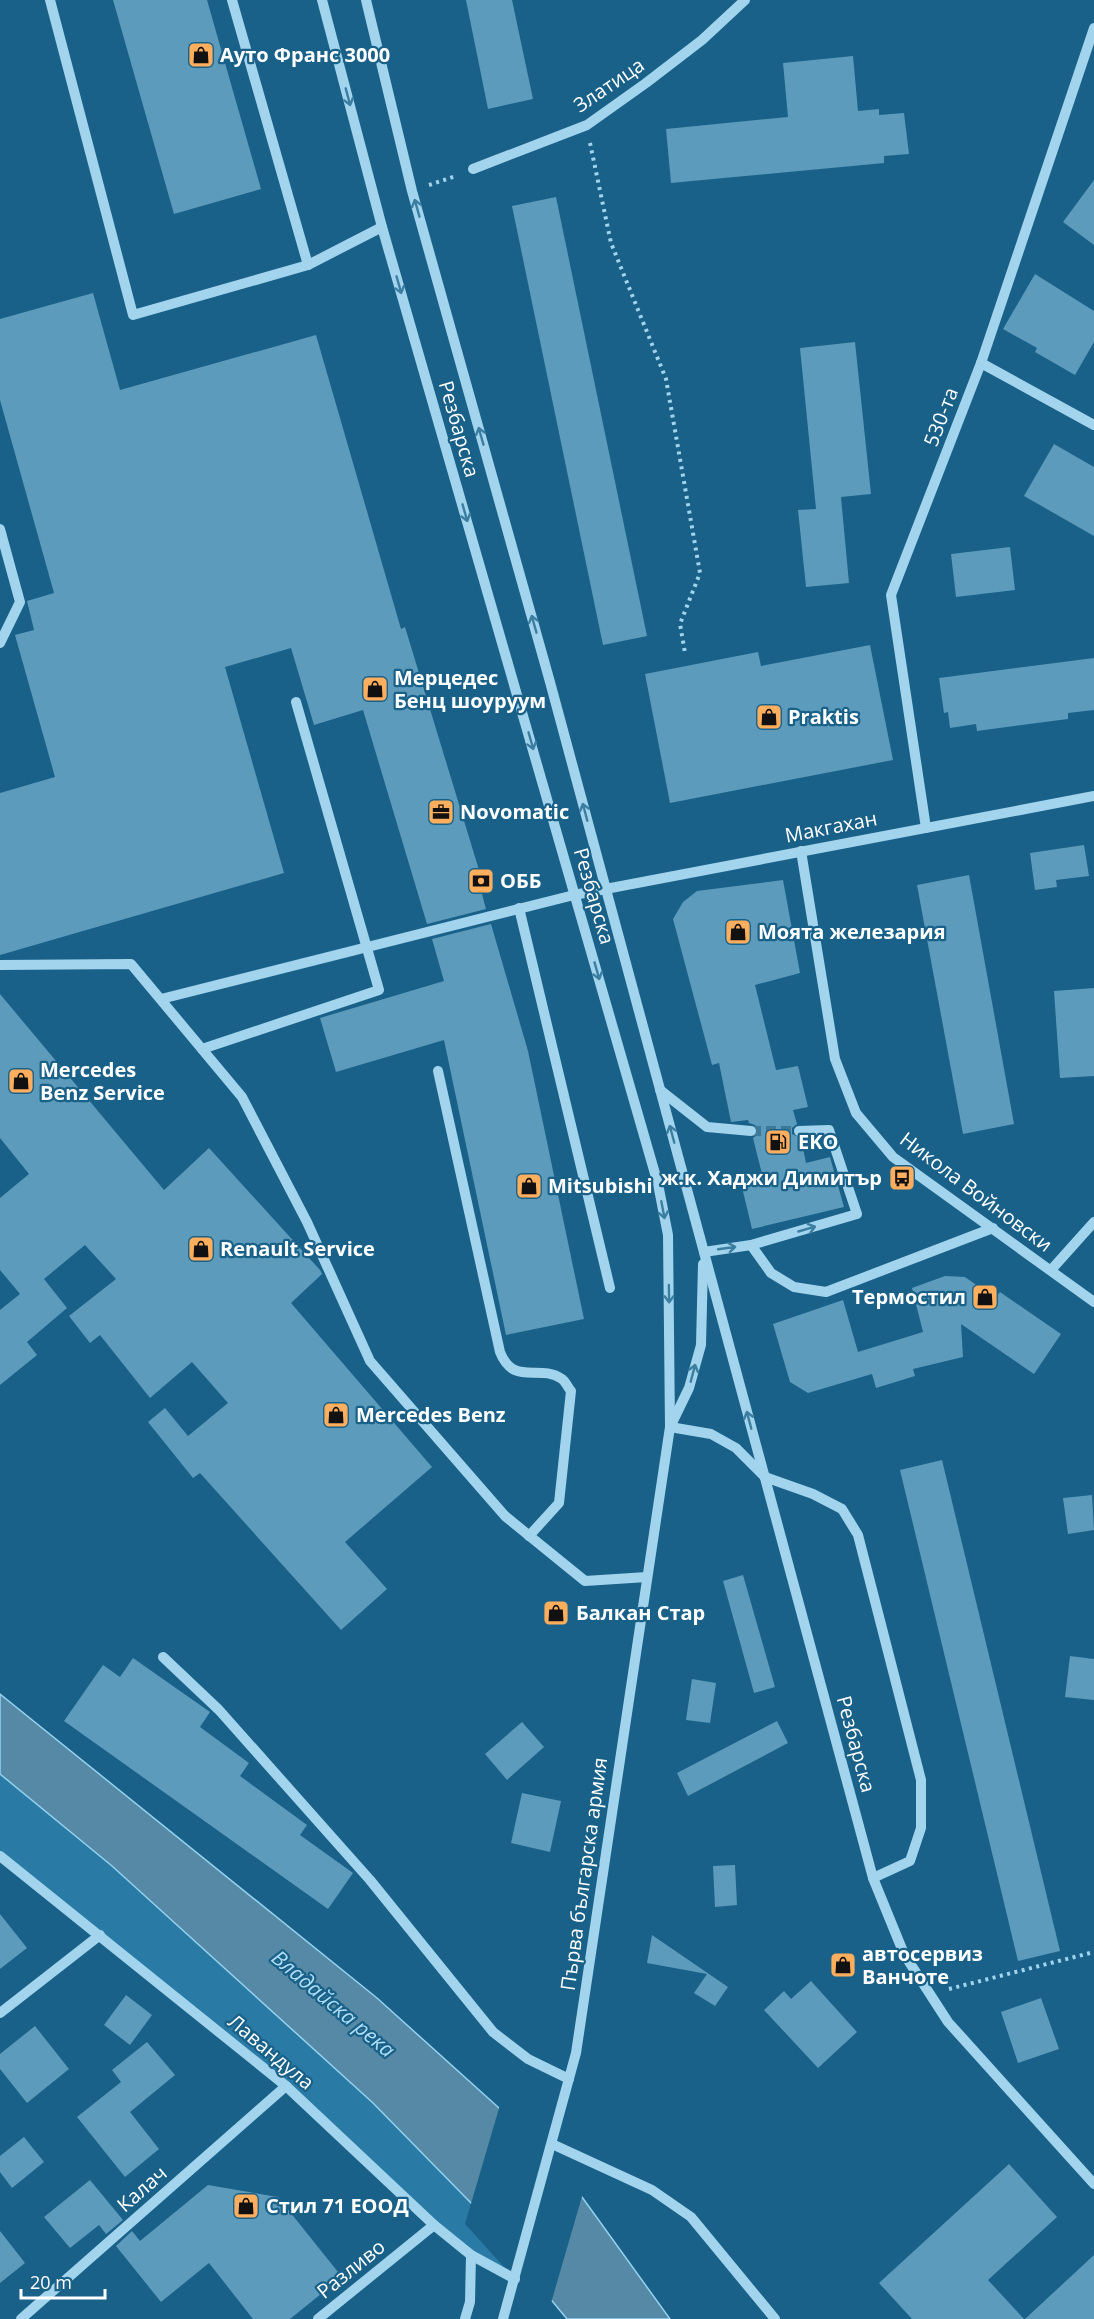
<svg xmlns="http://www.w3.org/2000/svg" width="1094" height="2319" font-family="'Open Sans',sans-serif">
<style>
.green{fill:#297ba5}
.water{fill:#5689a5;stroke:#94d2ef;stroke-width:1.5}
.pier{fill:#196188}
.building{fill:#5c9bbb}
.lines{fill:none;stroke-linecap:round;stroke-linejoin:round}
.minor-tunnel{stroke:#3c799a;stroke-width:10;stroke-dasharray:10 5;stroke-linecap:butt}
.path{stroke:#a2d4ed;stroke-width:4;stroke-dasharray:3 4.5;stroke-linecap:butt}
.minor{stroke:#a2d4ed;stroke-width:10}
.oneway{stroke:#3b7ea1}
.labels{text-anchor:middle;stroke-width:4.5;stroke-linejoin:round;paint-order:stroke}
.poi-label{font-size:20px;font-weight:bold;fill:#fff;stroke:#196188;text-anchor:start}
.street-label{font-size:20px;fill:#fff;stroke:#196188}
.water-label{font-size:21px;font-style:italic;fill:#adddf4;stroke:#196188}
</style>
<rect width="100%" height="100%" fill="#196188"/>
<polygon class="green" points="0,1774 112,1866 373,2103 471,2203 465,2224 515,2279 471,2255 286,2086 0,1856"/>
<polygon class="water" points="0,1694 377,1998 499,2108 582,2197 670,2319 567,2319 471,2203 373,2103 112,1866 0,1774"/>
<polygon class="pier" points="500,2105 583,2193 551,2303 470,2207"/>
<g class="building">
<polygon points="113,0 207,0 261,189 174,214"/>
<polygon points="466,0 512,0 533,99 488,109"/>
<polygon points="853,56 858,111 879,109 879,115 904,113 909,154 884,156 884,163 671,183 666,129 788,117 783,63"/>
<polygon points="1094,180 1094,245 1063,222"/>
<polygon points="556,197 647,636 603,645 512,206"/>
<polygon points="1035,274 1094,311 1094,342 1075,375 1035,352 1037,348 1003,329"/>
<polygon points="93,293 120,390 316,335 401,629 405,627 486,893 482,894 486,909 427,924 363,710 314,725 291,648 225,667 284,873 0,955 0,793 55,777 15,635 34,630 27,601 54,593 0,400 0,319"/>
<polygon points="855,342 871,494 841,497 849,583 806,587 798,510 816,509 800,348"/>
<polygon points="1054,444 1094,467 1094,536 1024,496"/>
<polygon points="1010,547 1015,590 956,597 951,554"/>
<polygon points="870,645 893,760 670,803 645,674 758,652 761,666"/>
<polygon points="1094,658 1094,710 1068,713 1068,719 977,731 976,724 950,728 948,712 944,713 939,678"/>
<polygon points="1084,845 1089,876 1056,880 1057,887 1035,890 1030,853"/>
<polygon points="969,875 1014,1124 963,1134 917,885"/>
<polygon points="783,880 800,973 755,985 776,1070 798,1066 808,1107 793,1110 797,1124 792,1128 792,1134 801,1138 806,1163 830,1157 844,1207 752,1229 740,1179 762,1174 753,1138 757,1135 758,1128 755,1125 749,1123 748,1120 731,1122 719,1063 712,1065 673,919 683,902 697,891"/>
<polygon points="491,924 528,1051 584,1319 506,1335 444,1040 336,1072 320,1018 444,981 432,939"/>
<polygon points="1094,988 1094,1076 1060,1078 1054,991"/>
<polygon points="0,994 164,1190 209,1148 320,1270 322,1274 291,1303 432,1467 345,1542 387,1589 341,1630 200,1473 193,1478 148,1422 165,1408 188,1436 228,1403 192,1362 150,1398 100,1335 90,1343 69,1316 116,1279 85,1245 44,1279 67,1308 27,1342 37,1355 0,1385 0,1310 20,1294 0,1270 0,1198 29,1174 0,1138"/>
<polygon points="945,1276 965,1277 995,1298 1000,1292 1061,1334 1034,1374 961,1324 963,1357 913,1369 915,1376 876,1388 872,1374 808,1393 790,1382 773,1324 843,1300 858,1352 923,1332 912,1288"/>
<polygon points="942,1460 1060,1951 1018,1961 900,1470"/>
<polygon points="1092,1495 1094,1530 1068,1534 1063,1498"/>
<polygon points="743,1575 775,1687 754,1693 723,1581"/>
<polygon points="1070,1656 1094,1659 1094,1700 1065,1697"/>
<polygon points="133,1658 210,1712 200,1727 249,1763 240,1776 307,1825 300,1835 353,1873 328,1909 64,1721 103,1665 120,1677"/>
<polygon points="692,1679 716,1683 710,1723 686,1720"/>
<polygon points="777,1721 788,1743 688,1796 677,1773"/>
<polygon points="522,1722 544,1747 507,1780 485,1754"/>
<polygon points="522,1793 561,1801 550,1852 511,1843"/>
<polygon points="735,1865 737,1905 715,1907 713,1866"/>
<polygon points="0,1914 27,1948 0,1969"/>
<polygon points="652,1935 728,1987 715,2006 694,1993 707,1974 647,1963"/>
<polygon points="811,1981 857,2032 818,2068 764,2010 784,1991 791,1999"/>
<polygon points="126,1995 152,2015 130,2045 104,2025"/>
<polygon points="1041,1998 1059,2049 1018,2063 1001,2012"/>
<polygon points="35,2026 69,2069 27,2103 0,2069 0,2054"/>
<polygon points="147,2042 175,2075 130,2112 159,2149 125,2177 77,2117 121,2082 112,2070"/>
<polygon points="24,2137 44,2162 12,2188 0,2172 0,2156"/>
<polygon points="1009,2164 1057,2217 988,2280 1024,2319 912,2319 879,2283"/>
<polygon points="90,2180 123,2220 106,2234 99,2225 70,2248 44,2217"/>
<polygon points="208,2185 278,2197 342,2277 290,2319 253,2319 209,2263 161,2302 116,2246 132,2231 140,2241"/>
<polygon points="0,2231 25,2263 0,2283"/>
<polygon points="1094,2255 1094,2319 1025,2319"/>
</g>
<g class="lines">
<polyline class="minor-tunnel" points="751,1131 799,1131"/>
<g class="path">
<polyline points="590,143 611,243 666,379 700,573 680,624 685,653"/>
<polyline points="429,185 456,176"/>
<polyline points="949,1989 1094,1952"/>
</g>
<g class="minor">
<polyline points="50,0 133,315 308,265 382,227"/>
<polyline points="232,0 308,265"/>
<polyline points="322,0 382,227 658,1184 668,1235 670,1427 576,2053 503,2319"/>
<polyline points="366,0 412,191 550,682 873,1878 904,1954 948,2022 1094,2184"/>
<polyline points="473,169 587,125 646,83 702,40 745,0"/>
<polyline points="981,363 1094,425"/>
<polyline points="0,529 20,602 0,643"/>
<polyline points="926,828 891,595 981,363 1094,28"/>
<polyline points="801,851 835,1059 856,1113 893,1157 1094,1302"/>
<polyline points="519,908 610,1288"/>
<polyline points="0,965 131,964 242,1097 307,1222 370,1361 505,1516 585,1581 647,1577"/>
<polyline points="161,999 574,895 1094,796"/>
<polyline points="202,1049 379,990 296,702"/>
<path d="M438 1071 500 1352C514 1387 539 1363 562 1379 566 1382 568 1388 571 1391L559 1503 529 1536"/>
<polyline points="660,1090 707,1127 751,1131"/>
<polyline points="751,1245 771,1273 794,1287 826,1292 993,1228"/>
<polyline points="704,1252 751,1245 857,1214 829,1130 799,1131"/>
<polyline points="1051,1270 1094,1222"/>
<polyline points="672,1423 689,1388 701,1345 703,1264"/>
<polyline points="670,1427 711,1434 736,1448 765,1477 813,1494 842,1509 858,1535 921,1780 921,1828 910,1861 873,1878"/>
<polyline points="163,1657 219,1710 370,1880 493,2032 528,2059 569,2079"/>
<polyline points="0,1856 286,2086 434,2225 471,2255 515,2279"/>
<polyline points="0,2013 100,1935"/>
<polyline points="552,2144 652,2190 691,2217 775,2319"/>
<polyline points="21,2319 286,2086"/>
<polyline points="318,2319 434,2225"/>
<polyline points="465,2319 470,2302 471,2255"/>
</g>
</g>
<defs><path id="oneway-shaft" d="M-6 0H5M1.5-3L5.5 0L1.5 3" fill="none" stroke-width="1.6" stroke-linecap="round" stroke-linejoin="round" transform="scale(1.5)"/></defs>
<g class="oneway">
<use href="#oneway-shaft" transform="translate(348 97) rotate(75)"/>
<use href="#oneway-shaft" transform="translate(417 208) rotate(-106)"/>
<use href="#oneway-shaft" transform="translate(399 285) rotate(74)"/>
<use href="#oneway-shaft" transform="translate(481 436) rotate(-106)"/>
<use href="#oneway-shaft" transform="translate(465 513) rotate(74)"/>
<use href="#oneway-shaft" transform="translate(534 624) rotate(-106)"/>
<use href="#oneway-shaft" transform="translate(531 741) rotate(74)"/>
<use href="#oneway-shaft" transform="translate(585 812) rotate(-105)"/>
<use href="#oneway-shaft" transform="translate(597 971) rotate(74)"/>
<use href="#oneway-shaft" transform="translate(672 1134) rotate(-105)"/>
<use href="#oneway-shaft" transform="translate(663 1210) rotate(79)"/>
<use href="#oneway-shaft" transform="translate(807 1229) rotate(-16)"/>
<use href="#oneway-shaft" transform="translate(727 1248) rotate(-8)"/>
<use href="#oneway-shaft" transform="translate(669 1294) rotate(89)"/>
<use href="#oneway-shaft" transform="translate(693 1373) rotate(-75)"/>
<use href="#oneway-shaft" transform="translate(749 1420) rotate(-105)"/>
</g>
<defs>
<symbol id="shop-square" viewBox="-11 -11 22 22"><rect x="-9" y="-9" width="18" height="18" rx="4" fill="#ffae5d" stroke="#196188"/><path d="M-5-2.5h2.3a2.7 3.5 0 0 1 5.4 0H5L5.5 6h-11ZM-1.5-2.5h3a1.5 2.3 0 0 0-3 0Z" fill="#111"/></symbol>
<symbol id="office-square" viewBox="-11 -11 22 22"><rect x="-9" y="-9" width="18" height="18" rx="4" fill="#ffae5d" stroke="#196188"/><path d="M-6-3h4V-5.5h4V-3h4V5H-6ZM-1-4.5V-3h2v-1.5ZM-6 0V1H6V0Z" fill="#111"/></symbol>
<symbol id="bank-square" viewBox="-11 -11 22 22"><rect x="-9" y="-9" width="18" height="18" rx="4" fill="#ffae5d" stroke="#196188"/><path d="M-6-4H6V4H-6ZM0-2.3a2.3 2.3 0 1 0 0 4.6a2.3 2.3 0 1 0 0-4.6Z" fill="#111"/></symbol>
<symbol id="fuel-square" viewBox="-11 -11 22 22"><rect x="-9" y="-9" width="18" height="18" rx="4" fill="#ffae5d" stroke="#196188"/><path d="M-5.5-6h7V0h2V4h1.3V-2.5L3-4.5l.8-.8L6-3V5H2.5V1h-1V6h-7ZM-4.2-4.7v3.2H.2V-4.7Z" fill="#111"/></symbol>
<symbol id="bus-square" viewBox="-11 -11 22 22"><rect x="-9" y="-9" width="18" height="18" rx="4" fill="#ffae5d" stroke="#196188"/><path d="M-5-6H5V4H4V6H2V4H-2V6H-4V4H-5ZM-3.5-4V0h7V-4ZM-3.5 1.2v1.5H-2V1.2ZM2 1.2v1.5H3.5V1.2Z" fill="#111"/></symbol>
</defs>
<g fill-rule="evenodd">
<use href="#shop-square" x="186" y="40" width="30" height="30"/>
<use href="#shop-square" x="360" y="674" width="30" height="30"/>
<use href="#shop-square" x="754" y="702" width="30" height="30"/>
<use href="#office-square" x="426" y="797" width="30" height="30"/>
<use href="#bank-square" x="466" y="866" width="30" height="30"/>
<use href="#shop-square" x="723" y="917" width="30" height="30"/>
<use href="#shop-square" x="6" y="1066" width="30" height="30"/>
<use href="#fuel-square" x="763" y="1127" width="30" height="30"/>
<use href="#bus-square" x="887" y="1163" width="30" height="30"/>
<use href="#shop-square" x="514" y="1171" width="30" height="30"/>
<use href="#shop-square" x="186" y="1234" width="30" height="30"/>
<use href="#shop-square" x="970" y="1282" width="30" height="30"/>
<use href="#shop-square" x="321" y="1400" width="30" height="30"/>
<use href="#shop-square" x="541" y="1598" width="30" height="30"/>
<use href="#shop-square" x="828" y="1950" width="30" height="30"/>
<use href="#shop-square" x="231" y="2191" width="30" height="30"/>
</g>
<g class="labels">
<g class="poi-label">
<text x="220" y="62">Ауто Франс 3000</text>
<text x="394" y="685">Мерцедес<tspan x="394" dy="23">Бенц шоуруум</tspan></text>
<text x="788" y="724">Praktis</text>
<text x="460" y="819">Novomatic</text>
<text x="500" y="888">ОББ</text>
<text x="758" y="939">Моята железария</text>
<text x="40" y="1077">Mercedes<tspan x="40" dy="23">Benz Service</tspan></text>
<text x="798" y="1149">EKO</text>
<text x="882" y="1185" text-anchor="end">ж.к. Хаджи Димитър</text>
<text x="548" y="1193">Mitsubishi</text>
<text x="220" y="1256">Renault Service</text>
<text x="966" y="1304" text-anchor="end">Термостил</text>
<text x="356" y="1422">Mercedes Benz</text>
<text x="576" y="1620">Балкан Стар</text>
<text x="862" y="1961">автосервиз<tspan x="862" dy="23">Ванчоте</tspan></text>
<text x="266" y="2213">Стил 71 ЕООД</text>
</g>
<g class="street-label">
<text transform="translate(609 85) rotate(-34)" y="7">Златица</text>
<text transform="translate(941 417) rotate(-69)" y="7">530-та</text>
<text transform="translate(459 429) rotate(74)" y="7">Резбарска</text>
<text transform="translate(831 827) rotate(-11)" y="7">Макгахан</text>
<text transform="translate(594 896) rotate(74)" y="7">Резбарска</text>
<text transform="translate(976 1192) rotate(37)" y="7">Никола Войновски</text>
<text transform="translate(856 1744) rotate(75)" y="7">Резбарска</text>
<text transform="translate(584 1874) rotate(-82)" y="7">Първа българска армия</text>
<text transform="translate(271 2052) rotate(40)" y="7">Лавандула</text>
<text transform="translate(142 2189) rotate(-41)" y="7">Калач</text>
<text transform="translate(351 2269) rotate(-39)" y="7">Разливо</text>
</g>
<g class="water-label">
<text transform="translate(333 2004) rotate(40)" y="7">Владайска река</text>
</g>
</g>
<path d="M21 2289v9h84v-9" fill="none" stroke="#ffffff" stroke-width="3"/>
<text x="30" y="2289" font-size="18" fill="#ffffff" stroke="#196188" stroke-width="4.5" paint-order="stroke">20 m</text>
</svg>
